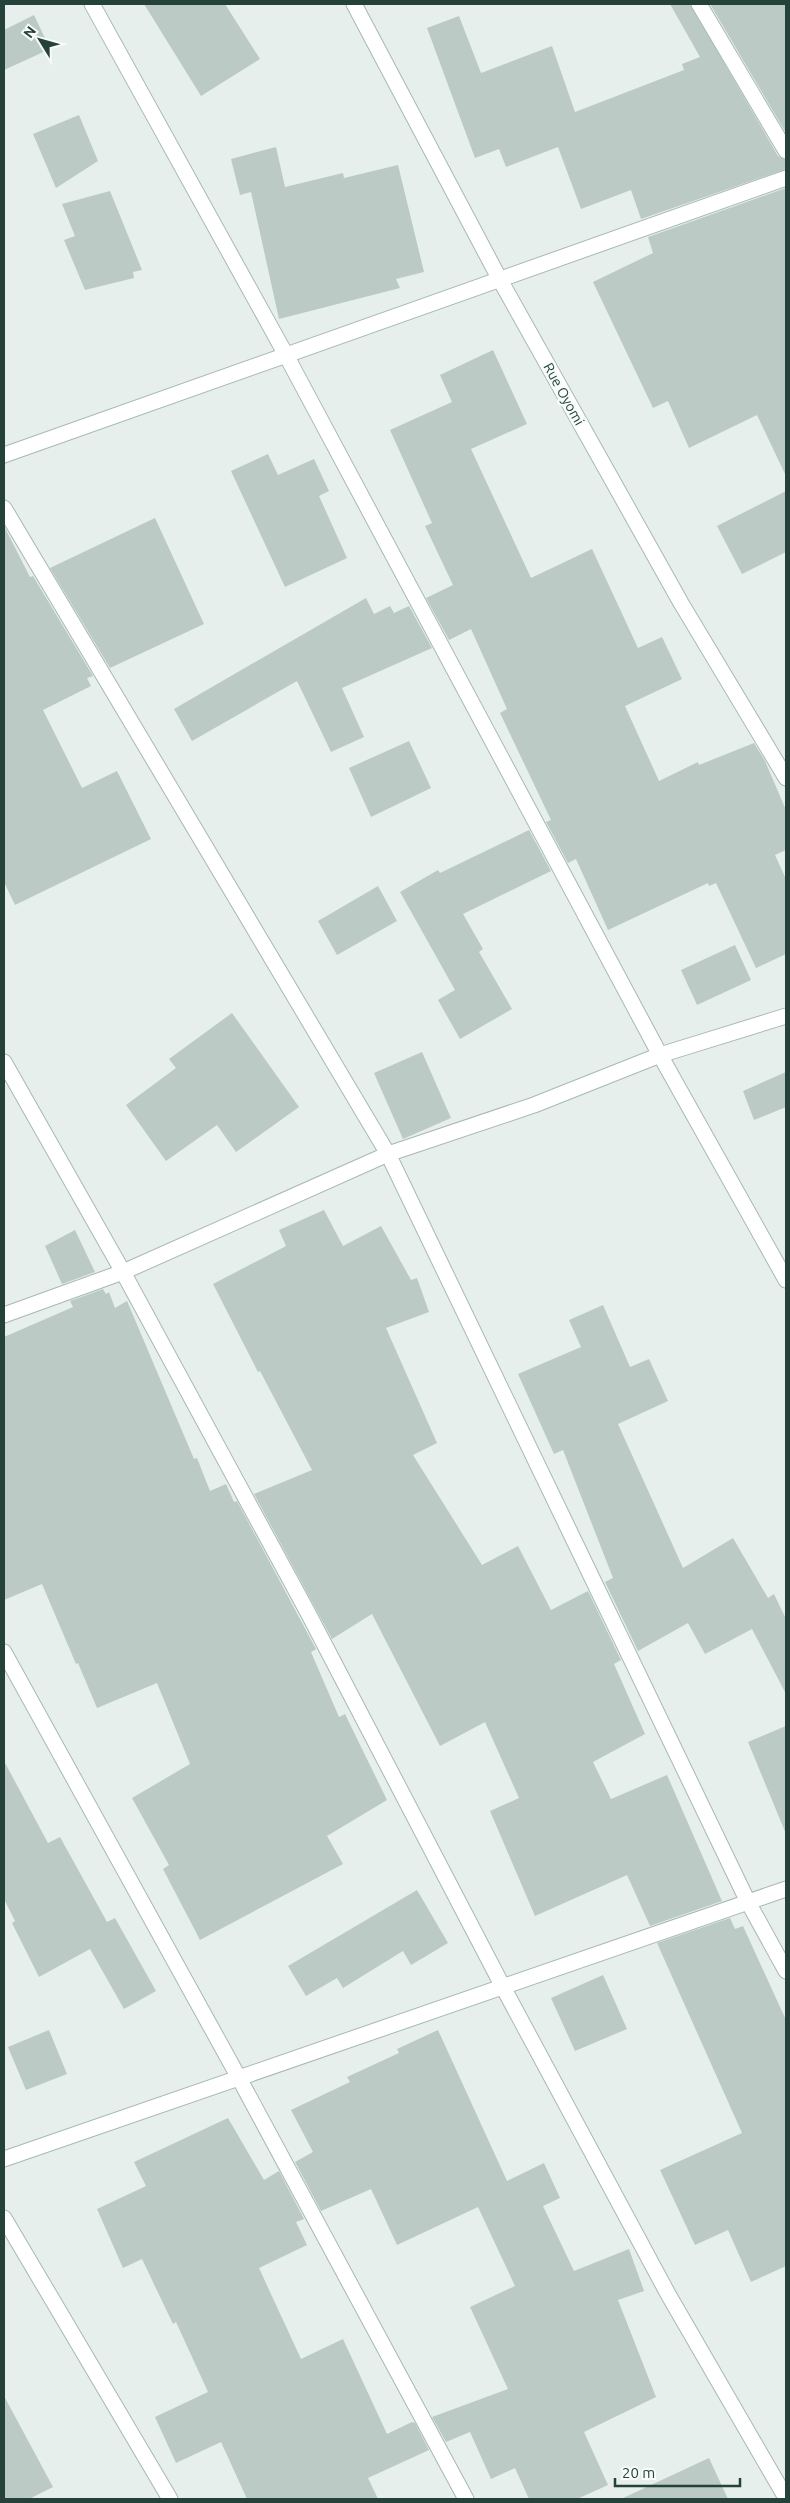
<svg xmlns="http://www.w3.org/2000/svg" width="790" height="2503" font-family="Ubuntu,sans-serif">
<style>
.building{fill:#bbcac4}
.lines{fill:none;stroke-linecap:round;stroke-linejoin:round}
.street-casing{stroke:#a8b8b2;stroke-width:17}
.street{stroke:#fff;stroke-width:15}
.labels{text-anchor:middle;dominant-baseline:central;stroke-width:5;stroke-linejoin:round;paint-order:stroke}
.street-label{font-size:14px;fill:#24423a;stroke:#f7fbf9}
</style>
<rect width="100%" height="100%" fill="#e6efeb"/>
<!-- building -->
<path class="building" d="M144 4H225L260 59 201 96Z
M670 4H690L778 156 786 160V169L641 219 631 190 581 209 558 147 506 167 499 149 475 158 427 28 459 16 481 73 552 46 575 112 684 70 682 64 700 57Z
M710 4H786V133Z
M34 15 50 49 4 70V30Z
M79 115 98 161 56 188 33 134Z
M276 147 285 187 343 173 344 178 398 165 424 272 396 279 400 288 279 319 251 192 240 195 231 159Z
M786 188V476L757 415 689 448 668 401 653 408 593 282 653 253 648 237Z
M110 191 142 270 133 272 134 278 85 290 64 240 75 236 62 204Z
M493 350 527 424 471 449 531 578 592 549 638 648 662 637 682 679 625 706 659 781 698 762 699 765 754 743 765 761 786 810V850L775 855 786 879V954L756 968 716 883 709 886 708 883 608 930 576 859 568 863 546 822 551 820 500 713 507 709 471 629 449 640 426 598 453 585 425 526 432 523 390 430 452 402 440 375Z
M268 454 278 475 314 459 329 491 319 496 347 558 285 587 231 471Z
M786 491V552L742 574 717 526Z
M155 518 204 624 110 668 50 568Z
M4 526 30 577 33 576 93 676 87 678 91 686 43 710 82 788 117 771 151 839 15 905 4 882Z
M366 598 374 614 390 606 394 613 409 606 432 648 342 688 364 737 331 752 297 681 192 741 174 709Z
M409 741 431 788 371 817 349 768Z
M529 830 551 871 463 914 483 949 479 952 512 1009 460 1039 438 1000 455 990 400 892 438 870 440 873Z
M378 886 397 921 337 955 318 921Z
M735 945 751 980 697 1005 681 970Z
M232 1013 299 1107 236 1152 217 1125 166 1161 126 1105 176 1068 169 1059Z
M422 1052 451 1118 403 1139 374 1073Z
M786 1072V1107L754 1120 743 1091Z
M324 1210 343 1246 381 1226 411 1280 417 1278 429 1312 386 1328 437 1443 413 1455 482 1565 518 1546 551 1610 588 1591 621 1660 614 1664 645 1734 593 1762 611 1799 667 1775 722 1901 650 1926 627 1875 535 1916 490 1811 519 1798 485 1722 440 1746 372 1614 332 1639 254 1494 312 1470 260 1371 258 1372 213 1284 286 1246 279 1230Z
M75 1230 95 1272 62 1284 45 1246Z
M103 1289 106 1294 109 1292 115 1308 127 1301 194 1459 197 1458 210 1491 226 1484 234 1502 237 1501 316 1649 311 1652 339 1717 345 1714 387 1800 327 1836 343 1864 200 1940 163 1869 169 1865 132 1798 190 1764 157 1683 97 1708 78 1663 76 1664 42 1584 4 1600V1337L73 1307 70 1301Z
M603 1305 630 1367 649 1359 668 1401 618 1424 683 1568 733 1538 768 1598 774 1594 786 1619V1694L752 1629 705 1654 688 1623 638 1651 605 1582 613 1578 563 1450 554 1454 518 1374 581 1347 569 1320Z
M786 1726V1834L748 1742Z
M4 1761 48 1843 60 1837 107 1922 115 1918 156 1991 124 2009 90 1949 39 1977 12 1923 15 1921 4 1899Z
M417 1890 448 1943 411 1965 403 1951 343 1988 337 1978 306 1996 288 1966Z
M730 1918 735 1929 743 1926 786 2020V2266L751 2282 728 2230 695 2245 660 2170 742 2133 657 1943Z
M603 1975 627 2029 575 2051 551 1998Z
M49 2030 67 2074 26 2090 8 2047Z
M438 2030 507 2181 544 2163 560 2198 543 2206 574 2271 629 2249 644 2291 618 2300 656 2397 584 2432 608 2485 577 2499H529L515 2468 491 2479 470 2432 446 2442 432 2417 508 2389 470 2307 515 2286 478 2207 397 2245 371 2189 321 2211 295 2162 313 2152 291 2110 350 2082 347 2077 399 2053 397 2049Z
M228 2118 264 2180 279 2171 304 2219 296 2222 307 2245 259 2268 301 2359 343 2339 387 2434 412 2422 415 2423 429 2450 368 2478 378 2499H247L221 2442 176 2463 155 2417 208 2392 176 2322 173 2324 142 2259 123 2268 97 2209 146 2186 134 2162Z
M4 2396 53 2487 29 2499H4Z
M709 2458 728 2499H621Z"/>
<g class="lines">
<!-- street casing -->
<g class="street-casing">
<path id="street" d="M92 4 286 355 660 1055 786 1280
M354 4 499 278 681 603 786 778
M699 4 786 151
M4 455 786 178
M4 508 388 1154 748 1902 786 1971
M4 1062 123 1272 307 1611 503 1987 668 2294 786 2498
M4 1315 123 1272 388 1154 534 1105 660 1055 786 1016
M4 1652 239 2078 466 2499
M4 2159 786 1889
M4 2218 170 2499"/>
</g>
<!-- street -->
<use href="#street" class="street"/>
</g>
<g class="labels">
<!-- street labels -->
<g class="street-label">
<text transform="translate(564 394) rotate(61)">Rue Oyomi</text>
</g>
</g>
<!-- border -->
<rect width="790" height="2503" fill="none" stroke="#24423a" stroke-width="10"/>
<!-- north arrow -->
<g transform="translate(40 40) rotate(307)" stroke="#f7fbf9" stroke-width="4" paint-order="stroke">
<path d="M0-4L9 19L0 12L-9 19Z" fill="#24423a"/>
<text y="-8" font-size="14" font-weight="bold" text-anchor="middle" fill="#24423a">N</text>
</g>
<!-- scale -->
<path d="M615 2478v8h125v-8" fill="none" stroke="#24423a" stroke-width="2.5"/>
<text x="622" y="2478" font-size="15" fill="#24423a" stroke="#f7fbf9" stroke-width="4" paint-order="stroke">20 m</text>
</svg>
